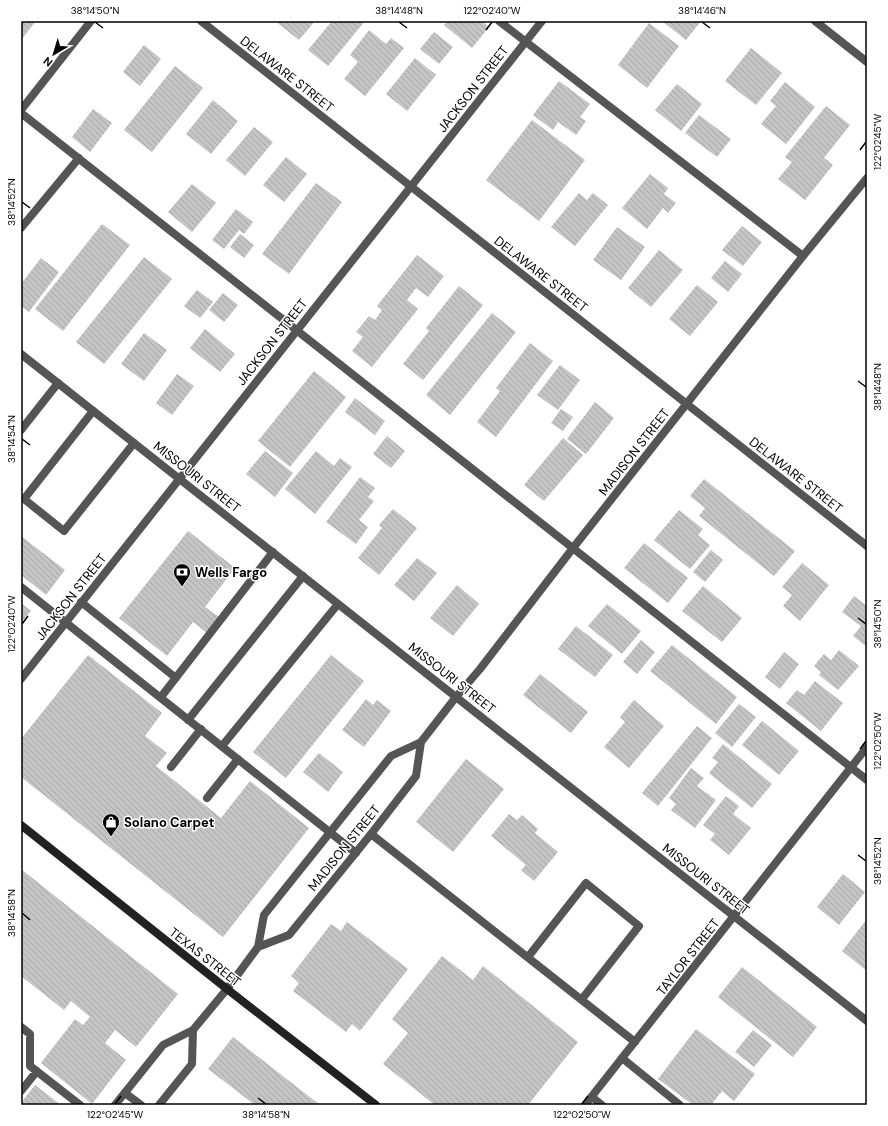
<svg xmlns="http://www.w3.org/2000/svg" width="888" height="1126" font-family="'DM Sans',sans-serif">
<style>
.building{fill:url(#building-back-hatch)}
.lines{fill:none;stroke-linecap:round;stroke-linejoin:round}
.service{stroke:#555;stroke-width:8}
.minor{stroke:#555;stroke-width:8}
.tertiary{stroke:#555;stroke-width:8}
.secondary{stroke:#222;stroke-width:8}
.ticks{fill:none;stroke:#000;stroke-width:1.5}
.labels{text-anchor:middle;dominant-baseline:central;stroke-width:3;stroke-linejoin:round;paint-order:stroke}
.street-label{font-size:13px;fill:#000;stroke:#fff}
.poi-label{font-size:13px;font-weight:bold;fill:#000;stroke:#fff;text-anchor:start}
.neatline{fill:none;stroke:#000;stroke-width:1.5}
.ticks-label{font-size:10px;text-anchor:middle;fill:#000}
</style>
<defs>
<pattern id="building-back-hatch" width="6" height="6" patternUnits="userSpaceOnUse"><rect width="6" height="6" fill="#c4c4c4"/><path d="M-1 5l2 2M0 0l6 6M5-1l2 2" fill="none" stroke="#a7a7a7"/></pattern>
</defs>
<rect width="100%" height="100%" fill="#fff"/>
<!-- building -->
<path class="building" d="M21 21H36L21 40Z
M275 21H315L299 40Z
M332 21H365L328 66 308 50Z
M448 21H482L489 27 472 48 444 25Z
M662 21H701L686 40Z
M649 23 679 46 647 88 618 65Z
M369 30 386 44 391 38 404 48 365 96 344 79 358 62 350 55Z
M434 32 453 47 439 64 420 49Z
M144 45 161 59 140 86 123 72Z
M751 48 782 73 756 105 725 81Z
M415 58 436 75 407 111 386 94Z
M175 66 203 88 152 152 124 130Z
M559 81 590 104 580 117 586 121 576 135 558 122 553 130 533 115Z
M785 82 815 107 786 144 761 124 776 106 770 101Z
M677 84 702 104 681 131 655 110Z
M213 100 238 121 211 154 186 134Z
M826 106 850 125 824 158 833 165 805 200 778 179 792 162 785 157Z
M93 109 112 123 90 152 72 137Z
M699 115 731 139 717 157 685 133Z
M532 120 585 160 539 221 486 180Z
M254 127 273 142 245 176 226 160Z
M286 157 307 174 284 202 263 185Z
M650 174 668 188 664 194 676 203 668 213 663 208 647 229 622 208Z
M316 183 342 202 289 274 262 254Z
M192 184 216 203 192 232 168 212Z
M579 193 587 200 593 193 608 205 575 246 551 227Z
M236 209 253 222 244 234 239 230 224 249 212 240Z
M102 224 130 245 63 331 35 309Z
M742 226 762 242 743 266 722 250Z
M617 227 645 247 621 280 593 260Z
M240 234 254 245 244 258 230 247Z
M659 250 683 270 651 307 628 288Z
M417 255 444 276 428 297 416 288 407 300 418 309 372 367 352 351 363 337 356 332 369 316 375 320 382 310 377 306Z
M144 257 172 279 104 364 76 342Z
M41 258 59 272 29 312 21 306V284Z
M725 261 742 274 728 292 711 278Z
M697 285 718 302 690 336 669 319Z
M459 286 483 305 423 380 403 364 429 331 426 328Z
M197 290 213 302 200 318 184 306Z
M223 293 238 305 224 322 209 310Z
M492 313 516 332 450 415 426 395Z
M205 329 235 354 220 372 190 348Z
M144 333 167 350 144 381 121 364Z
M530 343 553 361 496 437 477 422 500 391 496 388Z
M560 365 580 380 558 410 537 395Z
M314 371 346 397 290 467 258 441Z
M177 374 194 386 172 415 156 403Z
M355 398 385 421 375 435 345 412Z
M595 402 614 418 586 454 567 439Z
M561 409 573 417 563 431 551 423Z
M387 436 405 451 391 468 373 454Z
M563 438 583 455 544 501 524 485Z
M265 451 293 473 275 497 246 474Z
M316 451 334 466 340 458 352 467 315 514 285 489Z
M360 477 375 488 368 497 374 501 359 520 368 527 356 544 326 522Z
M704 479 795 551 774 576 699 516 705 508 690 496Z
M393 509 417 528 379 575 358 558 382 528 379 525Z
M679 510 703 529 698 535 710 545 690 569 654 540Z
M188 531 235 568 205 607 219 617 207 633 193 622 167 656 119 618Z
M21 536 65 570 46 595 21 575Z
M644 543 688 578 668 603 624 568Z
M711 550 723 560 705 582 693 572Z
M417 558 437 573 414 601 394 585Z
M802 563 829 585 800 621 783 606 792 595 782 587Z
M457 585 479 604 453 636 430 618Z
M703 586 742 618 722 642 682 611Z
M854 596 867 606V647L853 636 861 626 842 612Z
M21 603 31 611 21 623Z
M607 604 641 631 622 654 588 626Z
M576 626 613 655 595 677 558 649Z
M641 640 655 652 637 674 623 662Z
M672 645 737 697 716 724 650 671Z
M839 650 859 666 838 690 819 675 821 672 814 666 824 654 831 660Z
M784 652 799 664 780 689 765 677Z
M88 655 162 713 145 736 167 753 156 766 221 818 250 781 309 828 223 937 21 777V739Z
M331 655 364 681 286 778 253 752Z
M540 674 588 712 571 733 523 695Z
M815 681 843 703 821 731 786 703 797 690 804 695Z
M366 699 373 705 377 700 391 711 364 747 342 730Z
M634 700 664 726 629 768 604 747 625 722 620 717Z
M739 704 756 717 732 747 715 733Z
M762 721 799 751 779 775 742 745Z
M697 726 712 738 658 806 642 793Z
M723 744 772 784 752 808 709 773 718 762 712 758Z
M319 753 343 772 328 792 303 772Z
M466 759 504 789 453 852 416 822Z
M691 768 704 778 697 786 716 800 695 828 671 810 676 804 669 798Z
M726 796 739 806 733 814 751 828 729 855 710 840 715 834 703 825Z
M509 814 517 820 522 815 538 829 535 833 558 852 534 881 521 870 526 865 491 836Z
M21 869 178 994 136 1047 115 1030 105 1043 126 1060 92 1104 41 1063 75 1019 83 1025 90 1017 71 1001 64 1010 21 976Z
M843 874 865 892 839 925 817 907Z
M867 919V971L842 951Z
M347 922 408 969 360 1031 352 1024 346 1032 293 991 299 983 291 976 331 924 341 931Z
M442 956 473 980 483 966 578 1042 528 1105H435L383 1064 408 1033 392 1019Z
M742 967 817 1027 793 1057 718 997Z
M696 1029 755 1074 734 1101 722 1091 711 1105H693L658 1079Z
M753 1030 772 1045 754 1067 735 1052Z
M233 1037 320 1105H255L208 1069Z
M35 1085 61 1105H21V1103Z"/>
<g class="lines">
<!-- service -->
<path class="service" d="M499 21 803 256
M21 113 867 780
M21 228 79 158
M93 411 24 499 64 531 134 443
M21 430 58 383
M21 587 356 853
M81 602 176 678
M161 697 273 552
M188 720 303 576
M222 746 338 604
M171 767 201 729
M207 798 238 759
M371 834 635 1042
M528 957 586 883 639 926 582 999
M21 1027 30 1034V1066L80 1105
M622 1058 680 1105
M21 1091 37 1071
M125 1093 141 1105
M592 1097 602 1105"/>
<!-- minor -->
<path class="minor" d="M201 21 867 546
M815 21 867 62
M21 354 867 1021
M258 947 289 935 371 834 416 776 421 742
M115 1105 163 1045 193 1030 227 989 258 947 264 915 391 756 421 742 456 697 480 669 573 548 803 256 867 178
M159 1105 192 1064 193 1030
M585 1105 867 747"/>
<!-- tertiary -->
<path class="tertiary" d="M21 110 91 21
M21 679 542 21"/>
<!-- secondary -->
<path class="secondary" d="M21 825 227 989 376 1105"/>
</g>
<!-- ticks -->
<path class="ticks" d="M95 22 103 28M399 22 407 28M702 22 710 28M486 30 492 22M860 150 866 142M22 202 30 208M858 381 866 387M22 439 30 445M858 618 866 624M22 624 28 616M860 749 866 741M858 855 866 861M22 913 30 920M258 1098 266 1104M115 1104 121 1096M582 1104 588 1096"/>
<!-- icons -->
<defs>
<g id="bank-pin" transform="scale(0.9)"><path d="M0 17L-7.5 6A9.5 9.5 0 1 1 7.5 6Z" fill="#000" stroke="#fff"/><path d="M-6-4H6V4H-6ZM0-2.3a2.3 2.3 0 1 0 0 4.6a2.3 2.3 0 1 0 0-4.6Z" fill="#fff"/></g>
<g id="shop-pin" transform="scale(0.9)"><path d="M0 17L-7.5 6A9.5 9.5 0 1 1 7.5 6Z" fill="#000" stroke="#fff"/><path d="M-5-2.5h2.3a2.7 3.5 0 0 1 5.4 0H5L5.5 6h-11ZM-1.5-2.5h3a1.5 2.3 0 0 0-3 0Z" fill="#fff"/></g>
</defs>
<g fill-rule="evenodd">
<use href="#bank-pin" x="182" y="572"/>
<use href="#shop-pin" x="111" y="822"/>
</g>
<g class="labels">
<!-- street labels -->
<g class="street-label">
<text transform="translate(287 74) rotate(38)">DELAWARE STREET</text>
<text transform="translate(473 89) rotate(-52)">JACKSON STREET</text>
<text transform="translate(541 274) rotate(38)">DELAWARE STREET</text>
<text transform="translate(272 342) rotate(-52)">JACKSON STREET</text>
<text transform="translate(634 452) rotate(-52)">MADISON STREET</text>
<text transform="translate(796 475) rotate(38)">DELAWARE STREET</text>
<text transform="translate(197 477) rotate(38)">MISSOURI STREET</text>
<text transform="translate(71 597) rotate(-52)">JACKSON STREET</text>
<text transform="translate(452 678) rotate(38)">MISSOURI STREET</text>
<text transform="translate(344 848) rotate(-51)">MADISON STREET</text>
<text transform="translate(706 879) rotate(38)">MISSOURI STREET</text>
<text transform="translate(205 957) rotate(38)">TEXAS STREET</text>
<text transform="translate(688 957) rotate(-52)">TAYLOR STREET</text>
</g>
<!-- poi labels -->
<g class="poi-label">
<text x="195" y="572">Wells Fargo</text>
<text x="124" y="822">Solano Carpet</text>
</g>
</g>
<!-- border -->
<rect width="888" height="1126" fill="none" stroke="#ffffff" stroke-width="44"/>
<!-- north arrow -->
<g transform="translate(54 54) rotate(218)" stroke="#ffffff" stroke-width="3" paint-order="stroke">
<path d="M0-3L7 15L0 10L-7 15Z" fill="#000000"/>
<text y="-6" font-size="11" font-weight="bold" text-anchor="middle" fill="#000000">N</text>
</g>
<rect x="22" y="22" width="844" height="1082" class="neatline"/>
<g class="ticks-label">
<text x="95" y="14">38°14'50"N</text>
<text x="399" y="14">38°14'48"N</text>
<text x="492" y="14">122°02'40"W</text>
<text x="702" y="14">38°14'46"N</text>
<text transform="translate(877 142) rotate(-90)" y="4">122°02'45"W</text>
<text transform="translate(11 202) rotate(-90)" y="4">38°14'52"N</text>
<text transform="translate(877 387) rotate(-90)" y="4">38°14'48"N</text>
<text transform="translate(11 439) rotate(-90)" y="4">38°14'54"N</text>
<text transform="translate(11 624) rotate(-90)" y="4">122°02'40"W</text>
<text transform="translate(877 624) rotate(-90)" y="4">38°14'50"N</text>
<text transform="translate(877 741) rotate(-90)" y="4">122°02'50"W</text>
<text transform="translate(877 861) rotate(-90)" y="4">38°14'52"N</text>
<text transform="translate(11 913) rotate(-90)" y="4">38°14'58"N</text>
<text x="115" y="1118">122°02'45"W</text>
<text x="266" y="1118">38°14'58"N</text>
<text x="582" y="1118">122°02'50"W</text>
</g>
</svg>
